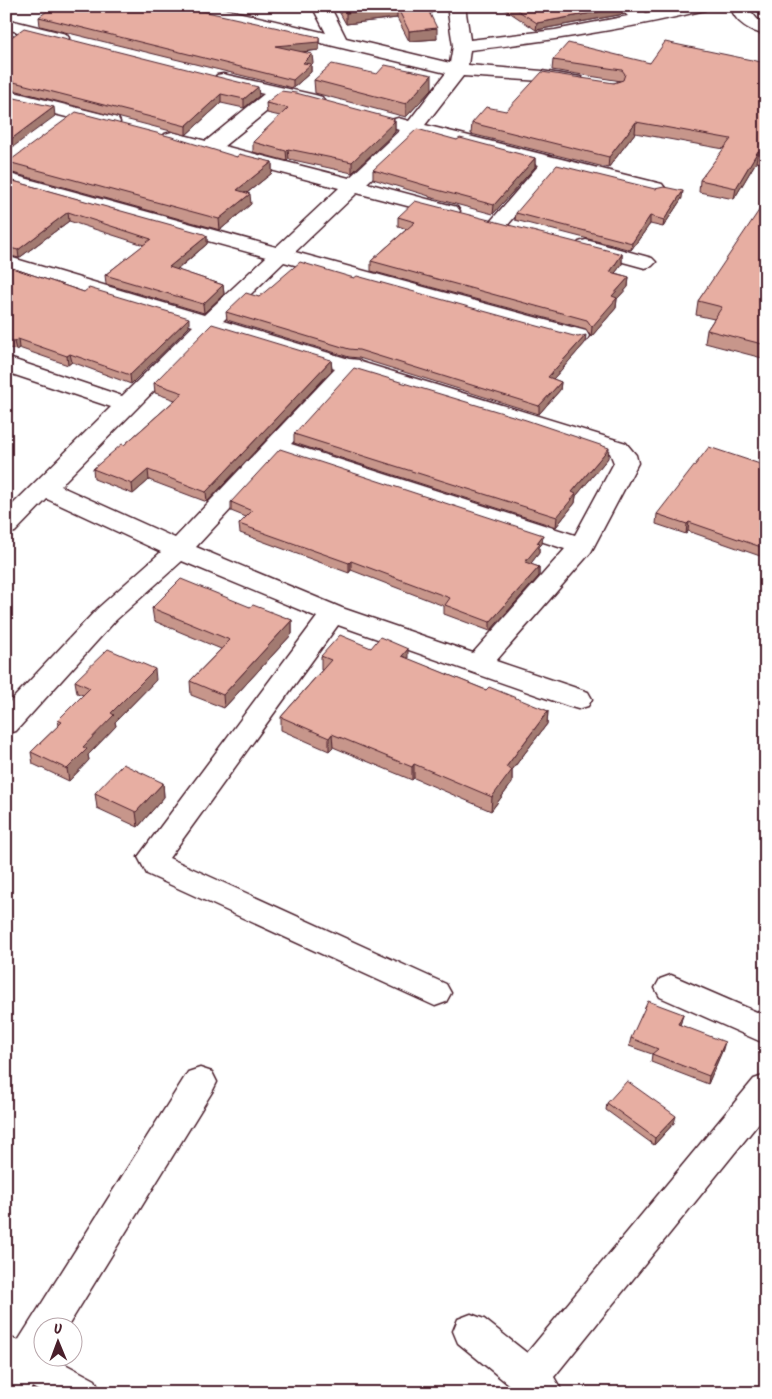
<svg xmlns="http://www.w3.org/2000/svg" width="772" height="1399" font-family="Kalam,sans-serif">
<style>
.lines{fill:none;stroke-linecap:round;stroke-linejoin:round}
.street-casing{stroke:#4a1f2b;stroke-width:3}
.street{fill:#fff;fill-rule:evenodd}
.wall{fill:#c7968b;stroke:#4a1f2b}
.shaded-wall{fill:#a27a71;stroke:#4a1f2b}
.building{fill:#e7aea2;stroke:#4a1f2b}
</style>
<rect width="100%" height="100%" fill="#fff"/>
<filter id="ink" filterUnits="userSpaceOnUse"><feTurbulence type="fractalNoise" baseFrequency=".02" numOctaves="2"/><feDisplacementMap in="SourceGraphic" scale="10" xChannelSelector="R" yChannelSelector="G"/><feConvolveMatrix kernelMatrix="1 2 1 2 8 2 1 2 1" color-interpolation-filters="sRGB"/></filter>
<g filter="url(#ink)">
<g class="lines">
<!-- street casing -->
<g class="street-casing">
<path id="street" d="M181 6H212L326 33 312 6H330L346 38 450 63 453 46 447 6H465L470 40 555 30 628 16 617 6H637L646 13 676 6H707L705 10C628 29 549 41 470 50L468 65 542 71 581 77 584 81 581 85 575 87 542 81 463 76 425 125 662 184 665 188 662 192 655 194 556 169 506 227 499 229 492 227 489 223 539 165 417 135 367 183 457 207 460 211 457 215 450 217 357 193 295 252 586 331 589 336 586 341 578 343 570 341 284 262 223 321 349 359 359 360 361 362 626 443 636 455 638 463 591 552 496 661 588 692 592 699 588 706 578 709 568 706 338 625 169 858 446 984 451 993 446 1002 435 1006 147 874 138 857 317 617 182 561 116 620 16 731 6 734V706L98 608 161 552 47 499 15 532 6 534V511L111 407 6 372V357L122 396 193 326 6 269V256L204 315 266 257 6 185V173L276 247 339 188 165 142 162 138 165 134 172 132 206 141 264 94 217 83 214 79 217 75 223 74 315 95 322 97 324 101 322 105 315 107 282 99 224 146 349 178 400 130 391 128 389 124 391 120 398 118 409 121 446 73 183 10ZM212 332 335 369 175 538 60 486ZM354 375 610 453 614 463 575 535 291 444ZM280 456 565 549 473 653 342 608 196 547Z
M731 6H749V9L757 19 766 23V35C752 32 733 22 731 6Z
M6 19 66 34 69 38 66 42 60 43 6 29Z
M6 90 118 118 120 122 118 126 111 128 6 102Z
M586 240 652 258 656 262 652 266 645 268 579 250 576 246 579 242Z
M671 975 766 1016V1044L660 997 655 988 660 979Z
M200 1068 212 1072 217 1082 212 1092 68 1326H42V1356H50L95 1380 101 1393H43L32 1387 29 1393H6V1336L18 1341 188 1072Z
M766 1075V1114L554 1377 563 1393H519L458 1343 453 1331 458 1319 471 1314 484 1319 527 1353 754 1079Z"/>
</g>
<!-- street -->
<use href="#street" class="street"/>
</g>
<!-- wall -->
<path class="wall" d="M336 6H432V13H430L437 39 409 41 397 18 346 24Z
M500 6H623L624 7V14L536 30Z
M39 17 319 37V50L302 52 313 63 311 65V72L293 88 40 26Z
M6 41 259 96 244 108 221 103 186 135 6 88Z
M553 60 650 63H766V164L756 162 734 199 699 192 700 180 724 149 635 133 608 168 471 134 472 123 506 111 621 81 552 70Z
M314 80 432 89 406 117 315 93Z
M266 103 394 121H395V132L352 173 289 159 287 161 253 152V142L280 116 267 113Z
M457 140 535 158V167L493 214 429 197V196L373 179V170Z
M237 157 272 162V173L247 193 251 204 220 230 9 172 8 162Z
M6 179 207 236V244L177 270 223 285 224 294 204 313 106 284 105 275 144 245 69 221 19 258 6 255Z
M682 198 663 227 650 224 631 250 515 220 516 213Z
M766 206V359L705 343 707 330 714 319 696 315 698 301Z
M398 217 622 254V264L615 273 629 277 628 287 617 299 616 308 591 337 586 329 371 271V261L407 229 398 226Z
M6 266 189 327 131 384 72 362 68 365 19 348 16 350 6 347Z
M354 278 585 343 553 379 561 382 560 390 539 414 359 358 349 357 227 320 226 312 259 297Z
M331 360 332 370 207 502 149 480 133 494 94 479 93 469 124 445 175 400 155 393 154 383Z
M294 434 608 458 576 496 575 503 556 527 294 443Z
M766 466V553L763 557 688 531 686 534 656 524 657 514Z
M231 502 542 544 539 547V553L530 564 539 567V576L490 631 444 614V606L351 570 349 573 240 533 239 524 246 517 231 511Z
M250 607 292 620V634L224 708 191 695 190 681 221 649 154 621 152 608Z
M371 648 408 659 486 690 548 711 547 724 512 770V783L491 811 414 778 412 780 333 747 329 751 281 730V717L322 670H321V656Z
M156 680 115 722 116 726 88 755 89 760 69 781 33 764 31 752 59 725 58 720 83 695 77 693 75 681Z
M163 783 164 797 138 827 97 808 95 793Z
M683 1014 680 1025 723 1049 708 1084 651 1062 652 1054 629 1046 631 1038Z
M607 1103 674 1123 654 1145 606 1110Z"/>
<!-- shaded-wall -->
<path class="shaded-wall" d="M425 6H432V13L424 14Z
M644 6H652L644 9Z
M397 7V18L346 24V13Z
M624 7V14L536 30 537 23Z
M437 28V39L409 41V31Z
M319 37V50L276 55 275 46Z
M312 54 313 63 311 65V72L293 88V80L303 63Z
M432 75V89L406 117V104Z
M258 87 259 96 244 108V99Z
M221 94V103L186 135V126Z
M54 107 55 116 6 152V143Z
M394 119V122L395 121V132L352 173V162Z
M636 122 635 133 608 168 609 157Z
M288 149 289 159 287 161 286 151Z
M758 151 756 162 734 199 736 188Z
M535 158V167L493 214 494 205Z
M272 162V173L238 200 237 190Z
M683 191 682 198 663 227 664 220Z
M250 194 251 204 220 230 219 219Z
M68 212 69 221 19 258 18 250Z
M650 216V224L631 250 632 243Z
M207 236V244L170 275 169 267Z
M622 254V264L609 281 610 272Z
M629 277 628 287 617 299 616 308 591 337 592 327 612 296Z
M223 285 224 294 204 313 203 304Z
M189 318V327L131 384 130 375Z
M586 335 585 343 547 386 548 377Z
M18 339 19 348 16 350 14 342Z
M70 354 72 362 68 365 67 356Z
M331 360 332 370 207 502 206 492Z
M561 382 560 390 539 414V406Z
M609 448 608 458 576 496 575 503 556 527 557 517 572 492Z
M148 470 149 480 133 494 132 484Z
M689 522 688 531 686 534 687 524Z
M543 535 542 544 539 547V553L525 571V562L537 543Z
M766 546V553L763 557 764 548Z
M351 561V570L349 573V563Z
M539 567V576L490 631V622Z
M292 620V634L224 708 223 695Z
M408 649V662L402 656Z
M155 669 156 680 115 722 116 726 88 755 89 760 69 781 67 769 83 747 111 713Z
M548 711 547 724 512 770V783L491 811 492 797 506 767Z
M332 734 333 747 329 751V738Z
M414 764V778L412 780V767Z
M163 783 164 797 138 827 136 812Z
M683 1014 681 1022 677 1032 678 1024Z
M725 1042 723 1049 708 1084 709 1076Z
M676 1116 674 1123 654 1145 655 1138Z"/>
<!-- building -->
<path class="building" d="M54 6H180L319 37V42L275 46 312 54 303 63 311 64 293 80 39 17Z
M342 6H426L437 28 409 31 397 7 346 13Z
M511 6H623L624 7 537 23Z
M24 28 258 87 244 99 221 94 186 126 6 80V41Z
M665 42 766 63V152L758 151 736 188 700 180 731 139 636 122 609 157 472 123 486 107 506 111 542 72 614 83 623 80 625 74 622 70 553 60 568 43 650 63Z
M332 64 377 74 385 65 432 75 406 104 314 80Z
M281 91 296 93 394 119 393 121H395L352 162 288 149 286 151 253 142 288 108 266 103Z
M6 96 54 107 6 143Z
M76 112 172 137 237 157 239 154 272 162 237 190 250 194 219 219 8 162Z
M417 129 457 140 460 138 535 158 494 205 430 188 431 187 373 170Z
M557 165 655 189 664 187 683 191 664 220 650 216 632 243 516 213Z
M6 179 204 234 207 236 169 267 223 285 203 304 105 275 151 239 68 212 18 250 6 247Z
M415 201 622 254 610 272 629 277 612 296 617 298 592 327 587 320 371 261 415 222 398 217Z
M762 206H766V345L707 330 722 307 698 301Z
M300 262 354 278 357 276 570 335 578 337 586 335 548 377 561 382 539 406 359 350 349 349 226 312 246 293 259 297Z
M6 266 84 292 89 288 189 318 130 375 70 354 67 356 18 339 14 342 6 339Z
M212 324 331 360 206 492 148 470 132 484 93 469 122 444 124 445 183 393 154 383Z
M354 368 526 420 609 448 572 492 576 494 557 517 294 434Z
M709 447 766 466V546L764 548 689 522 687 524 657 514Z
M280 449 543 535 537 543 540 544 525 562 539 567 490 622 445 605 450 598 351 561 349 563 239 524 252 511 231 502Z
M181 579 250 607 253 605 292 620 223 695 190 681 230 640 152 608Z
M340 635 371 648 380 637 408 649 402 656 486 690 489 687 548 711 506 767 512 770 492 797 414 764 412 767 332 734 329 738 281 717 331 660 321 656Z
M108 649 155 669 111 713 114 715 83 747 87 749 67 769 31 752 62 722 58 720 90 688 75 681Z
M123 764 163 783 136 812 95 793Z
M648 1001 683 1014 678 1024 725 1042 709 1076 652 1054 658 1049 631 1038Z
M627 1081 676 1116 655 1138 607 1103Z"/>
</g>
<!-- margin -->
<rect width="772" height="1399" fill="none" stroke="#fff" stroke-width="25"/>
<rect x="12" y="12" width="747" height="1374" fill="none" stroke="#4a1f2b" stroke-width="2" filter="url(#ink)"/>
<!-- north arrow -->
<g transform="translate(58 1342) rotate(359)"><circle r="24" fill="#ffffff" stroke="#b7a5aa"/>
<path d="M0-4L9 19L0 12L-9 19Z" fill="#4a1f2b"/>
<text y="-8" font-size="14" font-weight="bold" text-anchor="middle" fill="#4a1f2b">U</text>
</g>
</svg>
